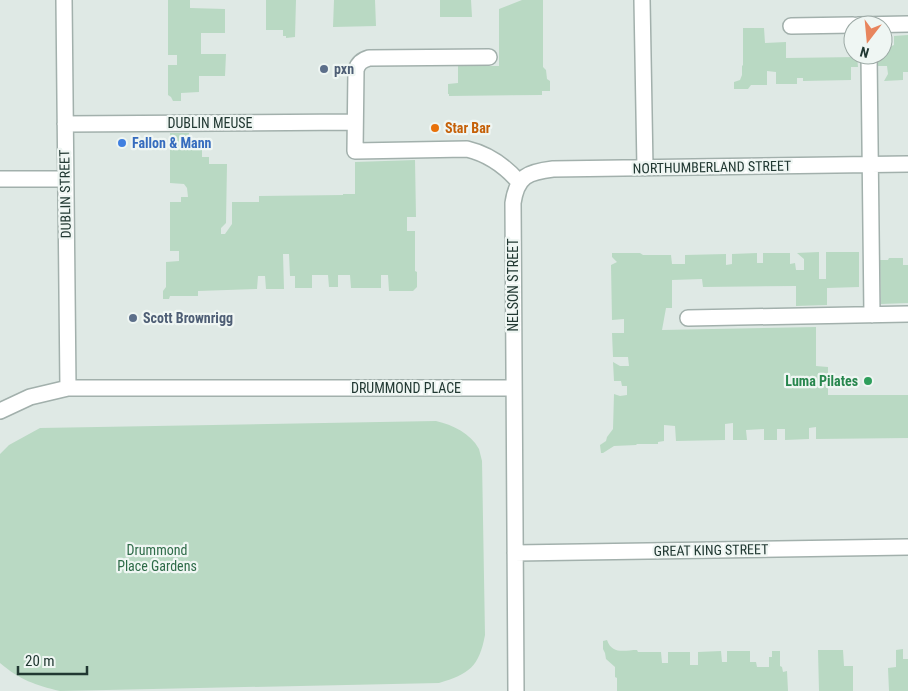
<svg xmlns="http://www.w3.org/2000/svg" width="908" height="691" font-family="'Roboto Condensed',sans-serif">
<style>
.green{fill:#b9d9c3}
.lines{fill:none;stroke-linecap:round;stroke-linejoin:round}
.minor-casing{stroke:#a2b0ac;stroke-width:18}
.minor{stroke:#fff;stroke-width:15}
.service-dot{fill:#5c6f8a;stroke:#eff6f3;stroke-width:2}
.food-dot{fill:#e8710a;stroke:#eff6f3;stroke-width:2}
.shop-dot{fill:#3f7fe0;stroke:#eff6f3;stroke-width:2}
.leisure-dot{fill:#2e9e5b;stroke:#eff6f3;stroke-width:2}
.labels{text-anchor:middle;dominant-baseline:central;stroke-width:4.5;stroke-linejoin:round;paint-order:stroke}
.service-label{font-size:14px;font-weight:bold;fill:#4e5e75;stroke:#eff6f3;text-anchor:start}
.street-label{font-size:14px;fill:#213832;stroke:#eff6f3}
.food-label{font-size:14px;font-weight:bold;fill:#c56008;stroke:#eff6f3;text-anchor:start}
.shop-label{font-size:14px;font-weight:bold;fill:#366cbe;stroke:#eff6f3;text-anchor:start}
.leisure-label{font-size:14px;font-weight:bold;fill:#27864d;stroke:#eff6f3;text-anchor:end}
.park-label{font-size:14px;fill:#2e6b48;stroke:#eff6f3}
</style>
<rect width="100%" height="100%" fill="#dfe9e5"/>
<!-- green -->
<path class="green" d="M168 0H190V8L225 9V33H201V54H226L225 76H199V92L181 93V101H173L171 97 168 95V65H177V55H168Z
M266 0H296L295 37 286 38V36H283V30H266Z
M334 0H375L376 26 333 27Z
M440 0H471L472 17H440Z
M522 0H543V67L546 70 547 79 550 81V91H542V95L449 96V94H448V84L458 83V66H499V9Z
M743 28H764L765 43 786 42V58L857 57 858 67H851V80L803 81V78H797V84H776V72L767 71V85H751L748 89H734V82L740 80 742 75V66L743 65Z
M908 35V72H903V80L884 81 888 74 887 66H877V55H883V53L887 52V48L894 45V36Z
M170 133H189V150H202V157H209V164H227L226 223 221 228V234H225L232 224V202H259V196L343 195V194H355V162L415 160 416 217H407V231H415V271L417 272V287L413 291H389L388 275H381V288H351L350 275H338V287H329L328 275H312V288H295V276H290L289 254H283L284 289H266L265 276H258L257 289 198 291V296H170L169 299H163V291L166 287V262L179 261V251H170V202H181V197H188L187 188 184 184 170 183Z
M819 252V279H826V252H859V287L827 288V305L796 306V286L703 287 702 279 672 280V308H666L662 330 816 327V366L828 367V395H908V438L816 439V427L809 428V439L785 440V429H777V440H764V429L746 430 747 440H733V423L725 424V440L676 441 675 426 664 425V441L658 442V444H637L636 445 614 446 603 453H601L600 445 606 441 607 437 613 429 614 394 620 396 627 395V386H622L621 381H614L613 362 620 366H629L628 357H613L612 333H624V319L612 320 611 265 617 262 612 257V253H640L643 255H671L672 264H685V255L726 254V265L732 264V254L757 253V263H763V253H790V264L795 263 796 270H804V259L797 253Z
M889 258H903V265H908V303L881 304 880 260H888Z
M436 421C453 425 470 433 479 449 480 453 481 457 482 461L485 635C479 667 469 674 439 683L60 691C35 685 20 680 0 663V454L9 445 40 428Z
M607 640C612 655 625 650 637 650L638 652H661L662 663H668V652H690V665H698V652L721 651 722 662H727V651H750V662H756L757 667H769V657H772V651H780V666L782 667 783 672 787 671 788 691H617V678L615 677V667L606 659 605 653 603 649V641Z
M903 649V659H908V691H889L888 668 896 667V650Z
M818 650H843L844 666H853V691H819Z"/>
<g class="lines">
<!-- minor casing -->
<g class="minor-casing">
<path id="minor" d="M64 0 68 388
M642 0 645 168
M858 25 908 24
M791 26 853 25
M869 55 872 315
M489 57 369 58C362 60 358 63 356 70L355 151 467 149C488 154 505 166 519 182
M65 124 355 122
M0 179H65
M688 318 908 314
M0 411 30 397 68 388H514
M515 553 908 547
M516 691 513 203C517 176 528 172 553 169L908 164"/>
</g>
<!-- minor -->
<use href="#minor" class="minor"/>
</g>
<!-- markers -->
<g class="service-dot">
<circle cx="324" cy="69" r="5"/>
<circle cx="133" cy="318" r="5"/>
</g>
<circle class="food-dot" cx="435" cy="128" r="5"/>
<circle class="shop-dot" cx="122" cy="143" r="5"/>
<circle class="leisure-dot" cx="868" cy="381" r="5"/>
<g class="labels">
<!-- service labels -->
<g class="service-label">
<text x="334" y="69">pxn</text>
<text x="143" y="318">Scott Brownrigg</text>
</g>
<!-- street labels -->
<g class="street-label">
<text x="210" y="123">DUBLIN MEUSE</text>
<text transform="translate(712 167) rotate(-1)">NORTHUMBERLAND STREET</text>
<text transform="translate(65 194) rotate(-91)">DUBLIN STREET</text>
<text transform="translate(513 285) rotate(-90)">NELSON STREET</text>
<text x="406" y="388">DRUMMOND PLACE</text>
<text transform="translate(711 550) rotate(-1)">GREAT KING STREET</text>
</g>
<!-- food labels -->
<g class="food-label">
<text x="445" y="128">Star Bar</text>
</g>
<!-- shop labels -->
<g class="shop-label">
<text x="132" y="143">Fallon &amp; Mann</text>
</g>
<!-- leisure labels -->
<g class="leisure-label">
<text x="858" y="381">Luma Pilates</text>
</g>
<!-- park labels -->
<g class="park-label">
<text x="157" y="550">Drummond<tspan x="157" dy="16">Place Gardens</tspan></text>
</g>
</g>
<!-- north arrow -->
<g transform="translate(868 40) rotate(196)"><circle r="24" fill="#eff6f3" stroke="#9daaa6"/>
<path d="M0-4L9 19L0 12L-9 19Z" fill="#e8855d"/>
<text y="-8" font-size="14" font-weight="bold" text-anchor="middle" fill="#213832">N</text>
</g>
<!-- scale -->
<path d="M18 666v8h69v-8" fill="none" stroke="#213832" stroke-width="2.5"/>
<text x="25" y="666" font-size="15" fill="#213832" stroke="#eff6f3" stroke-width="4" paint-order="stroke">20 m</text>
</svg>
